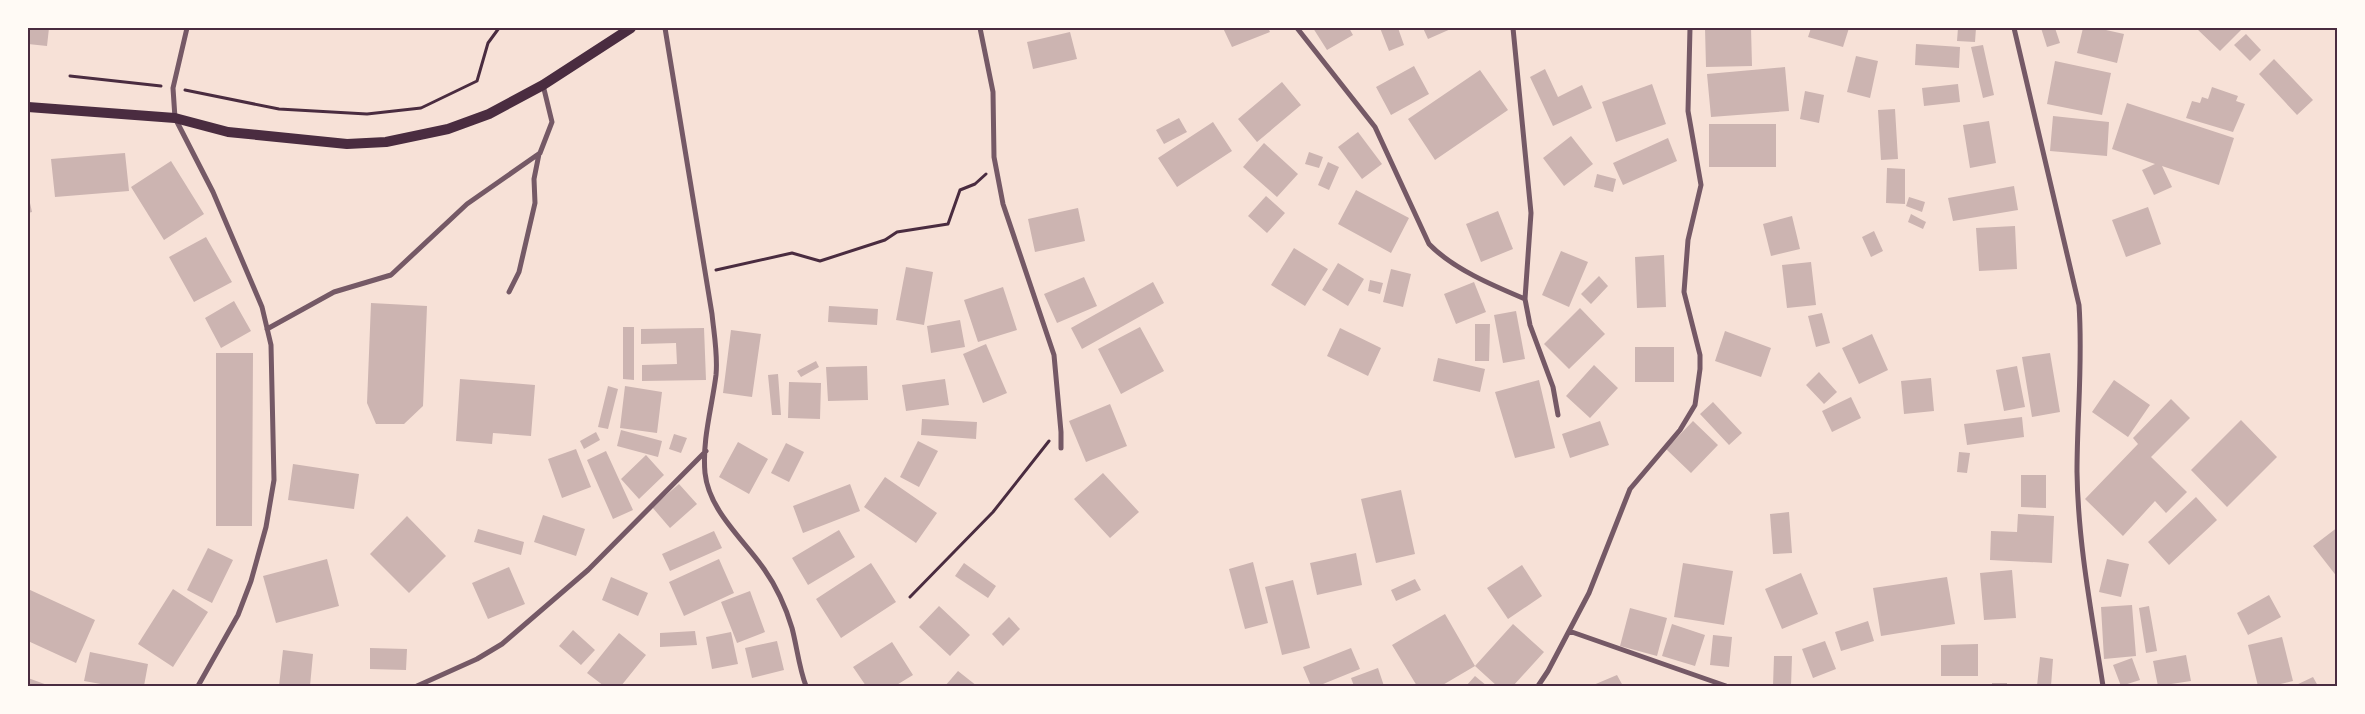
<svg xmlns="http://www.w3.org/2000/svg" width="2365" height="714" font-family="'Public Sans',sans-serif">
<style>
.building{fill:#ccb4b1}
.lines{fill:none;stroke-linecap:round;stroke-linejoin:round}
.path{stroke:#4a2c40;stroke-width:3}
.minor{stroke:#755966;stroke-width:5}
.secondary{stroke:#4a2c40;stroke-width:10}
.neatline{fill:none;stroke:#4a2c40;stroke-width:2}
</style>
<rect width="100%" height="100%" fill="#f7e1d7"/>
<!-- building -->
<path class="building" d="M28 28H49L47 46 28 44Z
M1223 28H1268L1270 32 1232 47Z
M1313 28H1349L1353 35 1327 50Z
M1380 28H1398L1404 45 1389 51Z
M1423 28H1453L1428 39Z
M1705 28H1751L1752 66 1706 67Z
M1811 28H1849L1843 47 1808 37Z
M1958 28H1976L1975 42 1957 41Z
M2041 28H2055L2060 43 2047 47Z
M2083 28H2097L2124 34 2117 63 2077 53Z
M2196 28H2243L2220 51Z
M1070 32 1077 59 1033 69 1027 42Z
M2246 34 2261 50 2250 61 2234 45Z
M1916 44 1960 47 1959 68 1915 65Z
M1983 45 1994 95 1983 98 1971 47Z
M1856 56 1878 61 1870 98 1847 92Z
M2274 59 2313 100 2297 115 2259 74Z
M2055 61 2111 73 2102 115 2047 104Z
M1414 66 1429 94 1391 115 1376 87Z
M1785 67 1789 111 1711 117 1707 74Z
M1545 69 1558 97 1582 85 1592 108 1553 126 1530 77Z
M1480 70 1508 110 1435 160 1408 119Z
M1282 82 1301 105 1257 142 1238 119Z
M1652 84 1666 124 1616 142 1602 102Z
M1958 84 1960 102 1924 106 1922 88Z
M2212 87 2238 96 2236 101 2245 104 2233 132 2186 118 2192 101 2200 103 2202 97 2208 99Z
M1805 91 1824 95 1819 123 1800 119Z
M2127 103 2234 138 2219 185 2162 166 2172 187 2154 195 2142 170 2155 164 2112 149Z
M1895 109 1898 159 1881 160 1878 110Z
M2053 116 2109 122 2107 156 2050 151Z
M1179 118 1187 132 1164 144 1156 130Z
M1989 121 1996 163 1970 168 1963 125Z
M1213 122 1232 151 1177 187 1158 158Z
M1709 124H1776V167H1709Z
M1358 132 1382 164 1362 179 1338 147Z
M1571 136 1593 164 1564 186 1543 158Z
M1668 138 1677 161 1623 185 1613 163Z
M1264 143 1298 174 1277 197 1243 167Z
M1309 152 1323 157 1319 168 1305 164Z
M125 153 129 191 55 197 51 159Z
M171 161 204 214 164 240 131 187Z
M1328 162 1339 167 1329 190 1318 185Z
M1887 168 1905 169V204L1886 203Z
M1597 174 1616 179 1613 192 1594 187Z
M2014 186 2018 210 1953 221 1948 198Z
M1356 190 1409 218 1391 253 1338 224Z
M28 194 32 212 28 213Z
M1266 196 1285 213 1267 233 1248 216Z
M1909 197 1925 202 1922 212 1906 206Z
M2148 207 2161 244 2126 257 2112 220Z
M1078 208 1085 241 1035 252 1028 219Z
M1498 211 1513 249 1481 262 1466 224Z
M1911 214 1926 222 1923 229 1908 222Z
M1792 216 1800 249 1771 256 1763 224Z
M2015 226 2017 269 1979 271 1976 228Z
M1874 231 1883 251 1871 257 1862 237Z
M206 237 232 282 194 302 169 257Z
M1294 248 1328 269 1305 306 1271 285Z
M1561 251 1588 262 1569 307 1542 295Z
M1664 255 1666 307 1637 308 1635 257Z
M1811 262 1816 305 1787 308 1782 265Z
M1338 263 1364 279 1348 306 1322 290Z
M906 267 933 272 924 325 896 320Z
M1391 269 1411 274 1403 307 1383 302Z
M1599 276 1608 286 1591 304 1581 294Z
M1084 277 1097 306 1057 323 1044 294Z
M1370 280 1383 283 1380 294 1368 291Z
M1153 282 1164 303 1082 349 1071 328Z
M1474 282 1486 312 1456 324 1444 294Z
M1003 287 1017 330 978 342 964 300Z
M234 301 251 331 221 348 205 318Z
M371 303 427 306 423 406 404 424H376L367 403Z
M829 306 878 309 877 325 828 322Z
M1580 308 1605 334 1569 369 1544 344Z
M1516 311 1525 359 1503 363 1494 315Z
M1822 313 1830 343 1816 347 1808 316Z
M960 320 965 347 931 353 927 326Z
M1475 324H1490L1489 361H1475Z
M623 327H634V380L623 379Z
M1140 327 1164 371 1121 394 1098 349Z
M704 328 706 380 642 381V365L677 364 676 343 641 344V329Z
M1340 328 1381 348 1368 376 1327 356Z
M731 330 761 334 752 397 723 393Z
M1725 331 1771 348 1761 377 1715 361Z
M1872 334 1888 370 1859 384 1842 348Z
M986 344 1007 393 983 403 963 354Z
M1635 347H1674V382H1635Z
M216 353H253L252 526H216Z
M2050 353 2060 412 2032 417 2022 357Z
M1438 358 1485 369 1480 392 1433 381Z
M816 361 819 367 801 377 797 371Z
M1594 365 1618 388 1590 418 1566 396Z
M867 366 868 400 828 401 826 367Z
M2017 366 2025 407 2004 411 1996 370Z
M1819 372 1837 392 1824 404 1806 385Z
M778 374 781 415H772L768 375Z
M1931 378 1934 411 1904 414 1901 381Z
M460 379 535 385 531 436 493 433 492 444 456 441Z
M945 379 949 405 906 411 902 385Z
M1539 380 1555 448 1515 458 1495 392Z
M2114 380 2150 405 2128 437 2092 412Z
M789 382 821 383 820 419 788 418Z
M608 386 618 389 608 429 598 427Z
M625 386 662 392 657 433 620 428Z
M1851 397 1861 418 1832 432 1822 411Z
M2171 399 2190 418 2151 457 2187 492 2166 513 2155 501 2123 536 2085 499 2138 444 2133 438Z
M1713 402 1742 433 1729 445 1700 414Z
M1110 404 1127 446 1086 462 1069 421Z
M2022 417 2024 437 1967 445 1964 424Z
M922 419 977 422 976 439 921 435Z
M2241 420 2277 457 2227 507 2191 470Z
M1600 421 1609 445 1570 458 1562 434Z
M1693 421 1718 445 1691 473 1666 449Z
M621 430 662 441 658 457 617 446Z
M596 432 600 440 584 449 580 441Z
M674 434 687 438 681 453 669 449Z
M918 441 938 451 919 487 900 477Z
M738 442 768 459 749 494 719 477Z
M786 443 804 452 789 482 771 473Z
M576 449 591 487 562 498 548 459Z
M606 451 633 510 613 519 587 460Z
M1959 452 1970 453 1967 473 1957 472Z
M646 455 664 475 639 499 621 479Z
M293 464 359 474 354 509 288 500Z
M1103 473 1139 512 1110 538 1074 499Z
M2021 475H2046V508L2021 507Z
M885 477 937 513 916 543 864 507Z
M679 484 697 504 670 528 652 507Z
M850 484 860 511 803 533 793 506Z
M1401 490 1415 554 1376 563 1361 499Z
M2196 497 2217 520 2169 565 2148 542Z
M1789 512 1792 553 1773 554 1770 514Z
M2018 514 2054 516 2052 563 1990 560 1991 531 2017 532Z
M543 515 585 529 576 556 534 542Z
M407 516 446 556 409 593 370 554Z
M2338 527V578L2313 546Z
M478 529 524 542 521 555 474 542Z
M839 530 855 557 808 585 792 558Z
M714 531 722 548 670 571 662 554Z
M208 548 233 560 212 603 187 590Z
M1356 553 1362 585 1317 595 1310 563Z
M327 559 339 606 276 623 263 576Z
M719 559 734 593 684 616 669 582Z
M2107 559 2129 564 2121 597 2099 592Z
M1253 562 1268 623 1245 629 1229 569Z
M871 563 896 602 841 638 816 599Z
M964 563 996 586 988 598 955 576Z
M1683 563 1733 571 1724 625 1674 617Z
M1522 565 1542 596 1508 619 1487 588Z
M509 567 525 604 488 619 472 583Z
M2012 570 2016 618 1984 620 1980 573Z
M1801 573 1818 614 1782 629 1765 589Z
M611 577 648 593 638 616 602 600Z
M1947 577 1955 624 1881 636 1873 588Z
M1415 579 1421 590 1396 601 1391 590Z
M1293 580 1310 648 1282 655 1265 587Z
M28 589 95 620 76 663 28 641Z
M173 589 208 612 173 667 138 644Z
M750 591 765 632 737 643 721 602Z
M2269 595 2281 617 2248 635 2237 613Z
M2132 605 2136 656 2104 659 2101 607Z
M939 606 970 635 950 656 919 627Z
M2149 606 2157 651 2146 653 2139 608Z
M1630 608 1667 618 1657 656 1620 646Z
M1445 614 1475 666 1441 686H1417L1392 645Z
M1009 617 1020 629 1003 646 992 634Z
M1868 621 1874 641 1841 651 1835 632Z
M1513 624 1544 652 1513 686H1497L1475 666Z
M1672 624 1705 635 1695 666 1662 656Z
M573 630 595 650 581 665 559 646Z
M695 631 697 645 660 647V633Z
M731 632 738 664 712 669 706 637Z
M619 633 646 655 621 686H604L587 673Z
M1713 635 1732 637 1729 667 1710 665Z
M2282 637 2293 681 2272 686H2258L2248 645Z
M777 641 784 670 752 678 745 648Z
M1825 641 1836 669 1813 678 1802 649Z
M892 642 913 675 895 686H866L853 667Z
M1978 644V676H1941V645Z
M370 648 407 649 406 670 370 669Z
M1351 648 1360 669 1318 686H1311L1303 667Z
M283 650 313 654 310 686H279Z
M90 652 148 664 144 686H112L84 681Z
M2186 655 2191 681 2158 686 2153 661Z
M1774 656H1792L1791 686H1773Z
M2040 657 2053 659 2051 686H2037Z
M2132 658 2140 680 2121 686 2113 665Z
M1378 668 1384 686H1354L1351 678Z
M958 671 977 686H945Z
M1617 675 1623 686H1591Z
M1475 676 1487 686H1466Z
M2313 677 2318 686H2294Z
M28 678 50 686H28Z
M1992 683H2007V686H1992Z"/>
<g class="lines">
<!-- path -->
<path class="path" d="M70 76 161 86
M185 90 279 109 367 114 421 108 477 81 488 43 499 28
M716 270 792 253 820 261 885 240 897 232 948 224 960 190 975 184 986 174
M910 597 993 512 1049 441"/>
<!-- minor -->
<path class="minor" d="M187 28 173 88 175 118 213 192 262 307 271 345 274 480 266 527 251 581 238 615 198 686
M665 28 712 314C714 334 718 355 716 375 712 407 702 440 705 473 709 511 744 540 764 569 776 586 786 608 792 628 797 647 799 668 806 686
M980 28 993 92 994 157 1003 204 1054 355 1061 432V448
M1297 28 1375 127 1429 244C1453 269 1494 286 1525 299
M1513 28 1531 213 1525 299 1530 325 1553 387 1558 415
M2014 28 2079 305C2083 361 2077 416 2077 472 2078 544 2092 615 2103 686
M509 292 519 272 535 203 534 179 539 154
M267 329 334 292 391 275 467 204 540 153 552 122 543 85
M1569 631 1726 686
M417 686 477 659 502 644 588 570 706 451
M1538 686 1548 671 1589 593 1630 489 1680 430 1695 405 1700 369V355L1684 292 1688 240 1701 185 1688 111 1690 28"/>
<!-- secondary -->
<path class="secondary" d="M28 107 175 118 228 132 347 144 386 142 448 129 489 114 543 85 631 28"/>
</g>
<!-- border -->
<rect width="2365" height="714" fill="none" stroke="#fffaf5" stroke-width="58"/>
<rect x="29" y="29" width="2307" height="656" class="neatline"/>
</svg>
